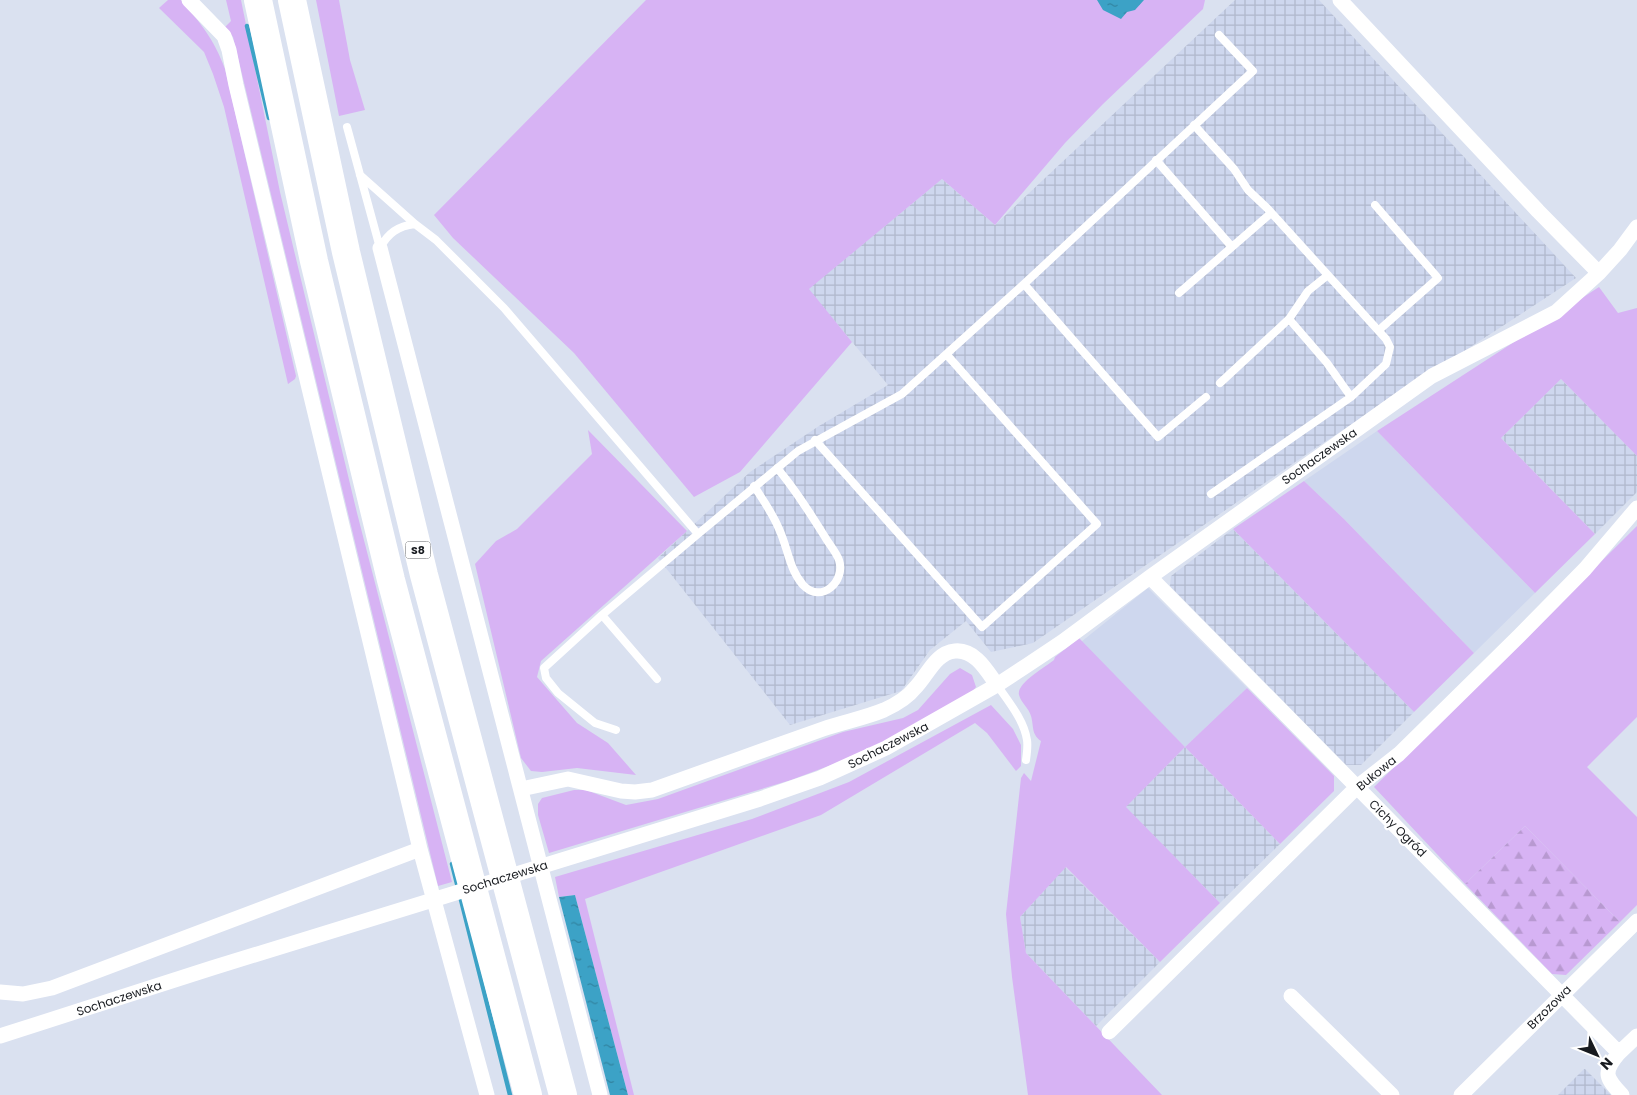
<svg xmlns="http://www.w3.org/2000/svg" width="1637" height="1095" font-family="Poppins,sans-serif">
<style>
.built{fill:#ced7ee}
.industrial{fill:url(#industrial-grid)}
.green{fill:#d7b3f4}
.forest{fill:url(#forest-firs)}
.water{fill:url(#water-ripples)}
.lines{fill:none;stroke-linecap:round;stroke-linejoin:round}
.stream{stroke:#3ca2c6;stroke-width:4.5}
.lane{stroke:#fff;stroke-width:8}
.street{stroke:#fff;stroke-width:15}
.highway{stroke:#fff;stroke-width:28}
.labels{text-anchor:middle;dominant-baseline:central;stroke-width:4.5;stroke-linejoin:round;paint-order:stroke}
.shield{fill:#fff;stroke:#5d5f62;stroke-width:1}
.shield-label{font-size:11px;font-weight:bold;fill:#171a1f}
.street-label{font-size:12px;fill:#171a1f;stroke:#fff}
</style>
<defs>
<pattern id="industrial-grid" width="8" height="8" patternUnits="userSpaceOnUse" patternTransform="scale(1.25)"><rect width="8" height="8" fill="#ced7ee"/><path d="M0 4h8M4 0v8" fill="none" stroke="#b0b8cc"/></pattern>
<pattern id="forest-firs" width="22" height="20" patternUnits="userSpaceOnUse" patternTransform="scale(1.25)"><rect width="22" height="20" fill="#d7b3f4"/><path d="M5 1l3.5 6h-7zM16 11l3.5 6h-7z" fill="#b899d1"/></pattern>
<pattern id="water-ripples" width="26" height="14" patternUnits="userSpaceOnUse" patternTransform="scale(1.25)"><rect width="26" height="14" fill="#3ca2c6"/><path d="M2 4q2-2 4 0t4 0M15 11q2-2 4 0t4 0" fill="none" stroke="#3183a0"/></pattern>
</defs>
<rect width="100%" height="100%" fill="#dae1f0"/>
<!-- built -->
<path class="built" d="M1377 431 1535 593 1474 653 1344 519 1304 481Z
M1148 588 1247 688 1185 747 1081 642Z"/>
<!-- industrial -->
<path class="industrial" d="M1235 0H1319L1576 278 1314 449 1033 643 991 652 966 621 930 650 901 691 790 725 658 558 750 472 819 426 888 385 808 289 942 179 995 225Z
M1561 379 1637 456V492L1595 534 1501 438Z
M1233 529 1414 712 1361 765H1346L1170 586 1171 576Z
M1185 747 1280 844 1220 903 1125 807Z
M1065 867 1160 962 1096 1026 1026 953 1020 917Z
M1585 1069 1611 1095H1558L1584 1069Z"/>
<!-- green -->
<path class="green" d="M168 0H181C201 24 214 39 225 69L296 376 295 379 288 384 224 107 213 74 204 52 159 8Z
M226 0H241L280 192 357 513 452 882 438 886 233 37 225 27 231 21Z
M316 0H339L350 60 365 110 339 116Z
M646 0H1205L1203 9 1103 104 1065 143 995 225 942 179 809 289 852 342 740 472 694 497 574 353 453 238 434 215Z
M1599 287 1618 313 1637 308V456L1561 379 1501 438 1595 534 1535 593 1377 431Z
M588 430 687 531 541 661 537 677 577 723 608 743 636 775 577 768 542 772 531 771 521 758 475 564 496 541 517 529 592 454Z
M1304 481 1344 519 1474 653 1414 712 1233 529Z
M1637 526V717L1587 767 1637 817V905L1620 922 1525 826 1465 884 1374 787Z
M1079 638 1185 747 1247 688 1334 776V791L1280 844 1185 747 1126 807 1220 903 1160 962 1066 867 1020 917 1026 953 1162 1095H1028L1012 977 1006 914 1021 778 1024 773 1031 781 1041 741C1031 734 1034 726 1031 716 1029 708 1021 703 1019 695 1016 683 1046 667 1054 660L1055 657Z
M960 668 972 675 976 687 968 697 858 755 791 780 549 853 538 815V804L542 798 574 790H586L626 805 658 799 843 732 903 718 918 710 950 674Z
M991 705 1013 729 1021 745V766L1016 771 987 733 975 723 821 815 585 899 634 1095H628L575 895 559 897 555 877 752 819 849 782Z"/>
<!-- forest -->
<path class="forest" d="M1525 826 1620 922 1566 975 1552 974 1465 884Z"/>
<!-- water -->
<path class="water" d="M1097 0H1144L1135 10 1127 12 1121 19 1103 10Z
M575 895 628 1095H610L559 897Z"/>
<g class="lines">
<!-- stream -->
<path class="stream" d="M247 26 269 118
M452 864 510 1095"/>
<!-- lane -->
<path class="lane" d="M1194 125 1234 169 1248 190 1267 208 1386 339 1390 347 1386 364 1351 397 1211 494
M347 127 380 248
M1156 160 1232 247
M360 175 415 224 436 240 504 308 698 534 798 451 902 394 1024 284 1253 71 1219 35
M1375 205 1438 278 1379 330
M380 248C388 233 398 226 415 224
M1024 284 1158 437 1206 397
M1179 293 1271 213
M1289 319 1308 291 1328 275
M1220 383 1289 319 1327 363 1351 397
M815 440 982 627 1097 524 947 355
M754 486C763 500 773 514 779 529 788 548 789 569 803 585 822 605 846 580 839 560 836 552 829 544 825 537 810 513 795 489 777 468
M602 615 657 679
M997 685C1008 701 1024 720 1027 740 1028 746 1027 753 1026 760
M616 730 595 723 558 693 546 678 544 668 602 615 698 534"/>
<!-- street -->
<path class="street" d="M189 0 224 36 229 50 236 85 420 849 487 1095
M1340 0 1538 211 1599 273
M380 248 600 1095
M1150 577 1619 1053C1602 1073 1606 1078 1622 1095
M521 789 568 779 621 791 635 792 652 790C709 770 766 749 823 729 843 722 865 718 884 710 895 705 908 697 915 688 928 675 935 653 955 651 975 649 987 671 997 685
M0 992 23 994 52 988 420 849
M1291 996 1392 1095
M1109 1032 1357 787 1399 754 1519 636 1585 569 1637 508
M0 1036 212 968 760 799 820 778 886 748 997 685 1026 666 1062 642 1150 577 1432 376 1556 312 1599 273 1620 250 1637 227
M1619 1053 1637 1036
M1461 1095 1637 921"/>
<!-- highway -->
<path class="highway" d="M258 0 314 261 391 580 528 1095
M292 0 346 252 424 575 563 1095"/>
</g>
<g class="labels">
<!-- shield labels -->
<rect class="shield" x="405.5" y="541.5" width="25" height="17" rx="4"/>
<g class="shield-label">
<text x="418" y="550">S8</text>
</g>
<!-- street labels -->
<g class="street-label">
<text transform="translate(1319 456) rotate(-35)">Sochaczewska</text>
<text transform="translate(888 745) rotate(-27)">Sochaczewska</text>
<text transform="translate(1376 773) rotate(-39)">Bukowa</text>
<text transform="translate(1398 828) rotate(45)">Cichy Ogród</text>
<text transform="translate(505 877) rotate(-17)">Sochaczewska</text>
<text transform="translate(119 998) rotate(-18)">Sochaczewska</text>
<text transform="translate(1549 1007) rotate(-45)">Brzozowa</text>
</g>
</g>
<!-- north arrow -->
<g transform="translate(1597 1055) rotate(133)" stroke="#ffffff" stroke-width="4" paint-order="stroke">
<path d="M0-4L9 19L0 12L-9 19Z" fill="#171a1f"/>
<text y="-8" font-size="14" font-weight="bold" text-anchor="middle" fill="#171a1f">N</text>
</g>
</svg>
